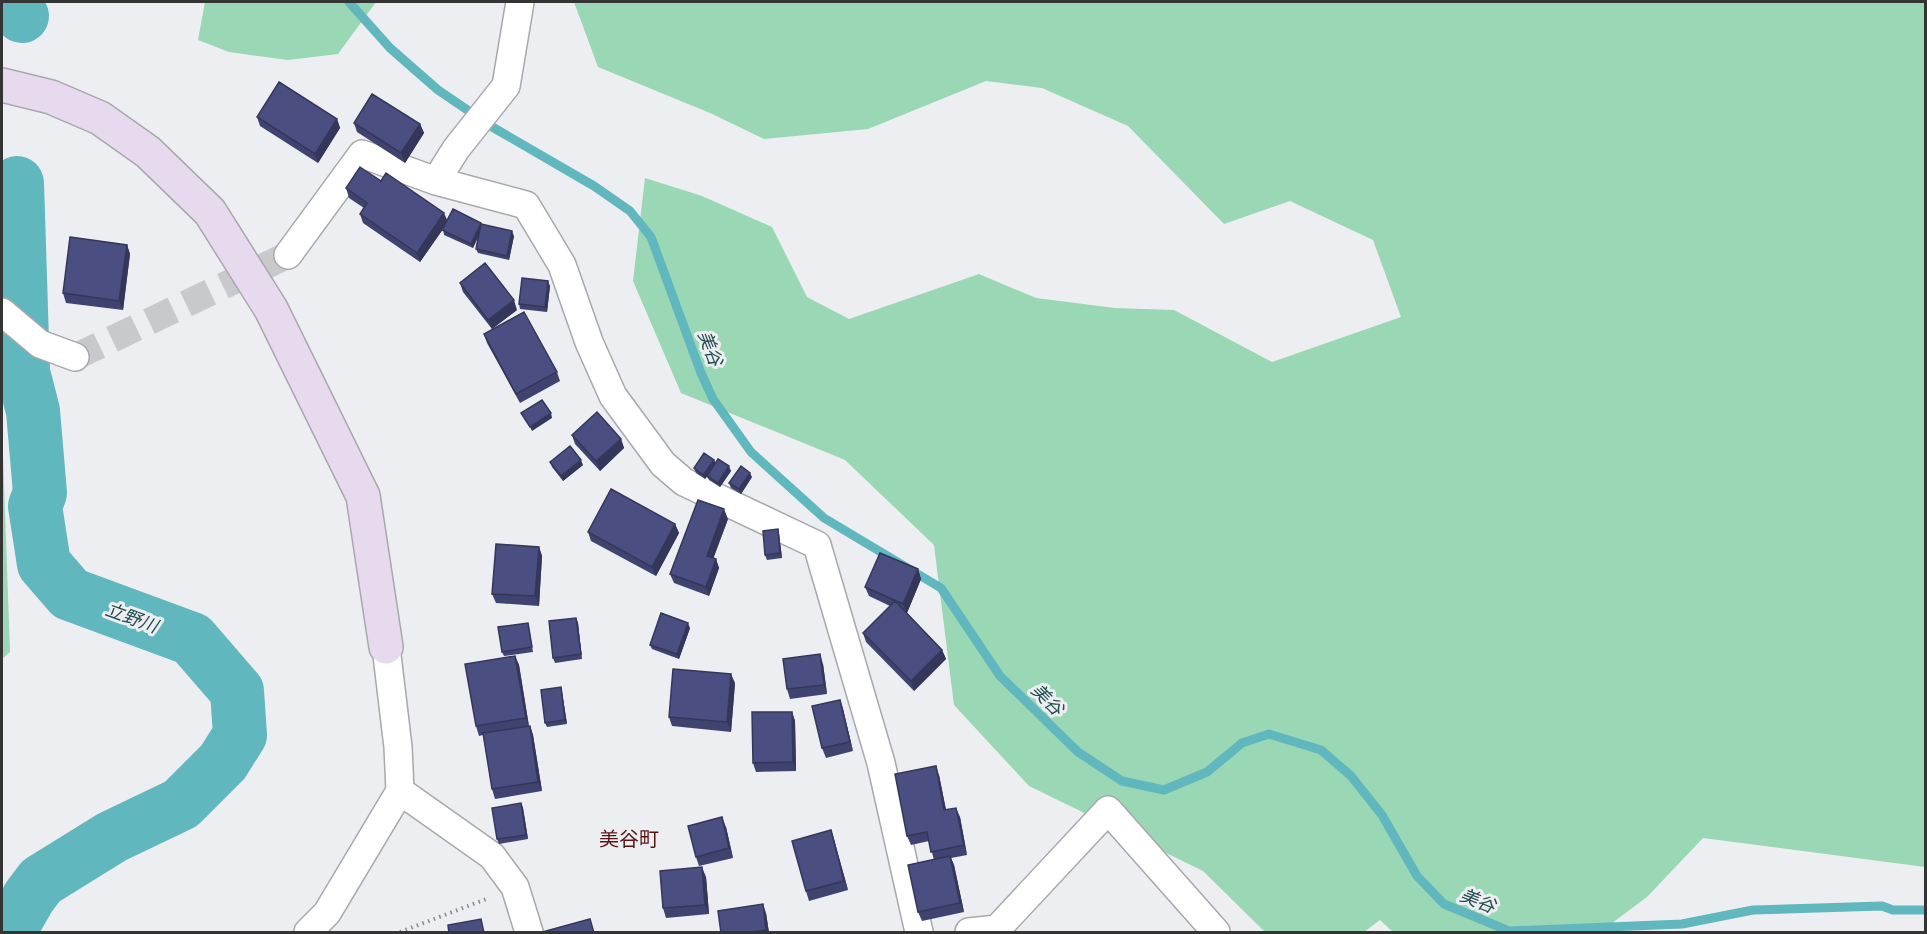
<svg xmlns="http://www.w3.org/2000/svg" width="1927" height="934" font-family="Barlow,'Noto Sans JP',sans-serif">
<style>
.green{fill:#9ad7b4}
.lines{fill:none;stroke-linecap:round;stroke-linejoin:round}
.stream{stroke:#60b7bd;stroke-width:9}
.river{stroke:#60b7bd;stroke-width:54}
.street-tunnel{stroke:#c8c9cb;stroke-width:27;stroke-dasharray:27 14;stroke-linecap:butt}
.street-casing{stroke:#a8a8ac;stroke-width:30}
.secondary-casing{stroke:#a8a8ac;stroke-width:36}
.path{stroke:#8b8b8d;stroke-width:4;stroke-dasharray:1.5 4.5;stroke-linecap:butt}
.street{stroke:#fff;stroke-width:27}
.secondary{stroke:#e7daef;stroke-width:33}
.wall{fill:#40436f}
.shaded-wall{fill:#34375a}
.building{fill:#4a4e81;stroke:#34375a;stroke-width:1.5}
.labels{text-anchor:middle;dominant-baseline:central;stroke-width:6;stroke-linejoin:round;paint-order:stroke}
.water-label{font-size:18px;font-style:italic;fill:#234c4e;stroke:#edeef1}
.quarter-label{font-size:20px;fill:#581415;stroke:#edeef1}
</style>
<rect width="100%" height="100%" fill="#edeef1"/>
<!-- green -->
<path class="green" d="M205 2H376L338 54 288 60 229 52 198 40Z
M574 2H1925V867L1703 838 1647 897 1600 932H1393L1380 920 1364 932H1265L1203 871 1029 786 954 705 934 545 845 460 681 393 633 281 645 178 702 196 772 227 807 297 849 319 979 274 1036 298 1115 308 1174 310 1272 362 1401 317 1373 240 1290 201 1224 224 1128 126 1042 88 986 81 868 129 764 139 710 113 598 67Z
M2 428 10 652 2 659Z"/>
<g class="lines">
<!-- stream -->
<path class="stream" d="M349 2 390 48 438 90 494 128 594 186 630 211 651 237 701 373 713 399 751 452 824 518 941 588 1000 676 1078 752 1122 781 1164 790 1207 772 1242 743 1269 734 1321 750 1351 776 1382 815 1417 876 1444 904 1509 931 1682 924 1753 910 1882 906 1893 910H1926"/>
<!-- river -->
<path class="river" d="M15 2 22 16
M9 932 29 897 41 881 112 837 181 804 223 762 240 735 237 691 192 639 70 594 44 564 35 506 40 493 33 411 23 372 17 183"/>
<!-- street-tunnel -->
<path class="street-tunnel" d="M75 357 288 255"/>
<!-- street casing -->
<g class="street-casing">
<path id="street" d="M436 181 456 149 506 86 520 2
M288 255 362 154 436 181 526 205 562 265 589 342 613 396 663 464 684 482 817 545 881 763 919 932
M2 312 40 344 75 357
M400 791 492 856 515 887 529 932
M308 932 327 913 400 791 398 747 386 647
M969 932 997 929 1108 810 1216 932"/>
</g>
<!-- secondary casing -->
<g class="secondary-casing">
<path id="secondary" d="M2 85 51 97 100 118 148 152 210 212 271 309 363 496 386 647"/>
</g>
<!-- path -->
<path class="path" d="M400 932 489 898"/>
<!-- street -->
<use href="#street" class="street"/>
<!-- secondary -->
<use href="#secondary" class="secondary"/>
</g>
<!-- wall -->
<path class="wall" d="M257 117 337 119 340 128 318 163 260 126Z
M354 123 420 124 424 133 405 163 357 132Z
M381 181 447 221 481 223 482 224 514 236 509 260 478 253 476 249 478 237 473 248 444 235 443 229 420 262 363 223 360 214 364 208 349 198 346 188Z
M127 245 130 254 123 310 66 303 63 293Z
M460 283 517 310 492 329 463 292Z
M550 286 547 312 520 309 519 304Z
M484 334 557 372 560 381 520 403 487 343Z
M572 435 621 439 624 448 600 471 575 444Z
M714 460 715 463 731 471 720 487 709 480 707 476 705 479 696 473 694 468Z
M550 462 583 465 563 481 552 467Z
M752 477 741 494 731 488 729 483Z
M728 519 713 558 716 559 719 568 709 596 674 583 670 574Z
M675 524 679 533 656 576 591 541 588 532Z
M778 529 779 534 782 558 767 560 765 555Z
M539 547 542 556 539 606 496 603 492 594Z
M918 569 921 579 907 613 942 650 946 659 914 691 866 642 863 633 890 606 869 596 865 587Z
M576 618 578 623 582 659 555 663 553 658Z
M528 623 529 627 533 652 504 656 502 652Z
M690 628 679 659 652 649 650 645Z
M515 656 519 665 529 726H530L533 735 542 791 495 799 492 789 483 735 479 736 476 726Z
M823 664 827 694 790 699 787 689Z
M735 683 731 732 672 726 669 717Z
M561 687 562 692 567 724 547 727 545 723Z
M840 700 843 709 853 751 826 758 822 748Z
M792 712 795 721 796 771 756 772 753 763Z
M939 775 946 810 960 817 967 855 951 858 954 865 964 912 922 921 918 912 934 860 929 841 911 845 907 836Z
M521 803 523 808 528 839 499 844 497 839Z
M726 827 733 858 699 866 696 857Z
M831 830 848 890 809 901 806 891Z
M706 877 709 914 666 918 663 908Z
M766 913 769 933H721Z"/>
<!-- shaded-wall -->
<path class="shaded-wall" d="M337 119 340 128 318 163 315 154Z
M420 124 424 133 405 163 401 153Z
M444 213 448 222 420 262 417 253Z
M481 223 483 227 473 248 471 244Z
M512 231 514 236 509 260 507 256Z
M127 245 130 254 123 310 119 301Z
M548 281 550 286 547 312 545 307Z
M514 300 517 310 492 329 488 320Z
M551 413 552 418 532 431 530 427Z
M621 439 624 448 600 471 596 461Z
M581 460 583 465 563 481 561 476Z
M714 460 716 464 705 479 703 475Z
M729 466 731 471 720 487 718 483Z
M750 473 752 477 741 494 739 489Z
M724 509 728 519 711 565 707 556Z
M675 524 679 533 656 576 652 567Z
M778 529 779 534 782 558 780 553Z
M539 547 542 556 539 606 535 596Z
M716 559 719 568 709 596 706 587Z
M918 569 921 579 907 613 903 604Z
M576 618 578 623 582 659 581 654Z
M688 623 690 628 679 659 677 654Z
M942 650 946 659 914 691 911 681Z
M820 654 823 664 827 694 824 685Z
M515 656 519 665 529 727 526 718Z
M731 674 735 683 731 732 727 722Z
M561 687 562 692 567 724 565 720Z
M840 700 843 709 853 751 850 742Z
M792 712 795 721 796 771 793 762Z
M530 726 533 735 542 791 538 782Z
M936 766 939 775 948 820 944 810Z
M521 803 523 808 528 839 526 835Z
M956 808 960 817 967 855 964 845Z
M722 817 726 827 733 858 729 848Z
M831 830 834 839 848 890 844 881Z
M950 856 954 865 964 912 960 903Z
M702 867 706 877 709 914 705 905Z
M763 904 766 913 769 933H767L766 930Z"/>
<!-- building -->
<path class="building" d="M279 82 337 119 315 154 257 117Z
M372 94 420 124 401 153 354 123Z
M360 167 381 181 386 173 444 213 417 253 360 214 367 203 346 188Z
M453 209 481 223 471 244 442 230Z
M481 224 512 231 507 256 476 249Z
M70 237 127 245 119 301 63 293Z
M485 263 514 300 488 320 460 283Z
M522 278 548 281 545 307 519 304Z
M524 312 557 372 516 394 484 334Z
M542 400 551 413 530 427 521 413Z
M597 412 621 439 596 461 572 435Z
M570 446 581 460 561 476 550 462Z
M704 453 714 460 703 475 694 468Z
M718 459 729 466 718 483 707 476Z
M741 466 750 473 739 489 729 483Z
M611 489 675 524 652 567 588 532Z
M698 500 724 509 707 556 716 559 706 587 670 574Z
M778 529 780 553 765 555 763 531Z
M496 544 539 547 535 596 492 594Z
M880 553 918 569 903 604 865 587Z
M895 601 942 650 911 681 863 633Z
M661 613 688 623 677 654 650 645Z
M576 618 581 654 553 658 549 621Z
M528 623 532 647 502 652 498 627Z
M820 654 824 685 787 689 783 659Z
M515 656 526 718 476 726 465 664Z
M673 669 731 674 727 722 669 717Z
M561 687 565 720 545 723 541 690Z
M840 700 850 742 822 748 812 706Z
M752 712H792L793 762 753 763Z
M530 726 538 782 492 789 483 733Z
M936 766 944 810 956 808 964 845 931 852 927 832 907 836 895 774Z
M521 803 526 835 497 839 492 808Z
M722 817 729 848 696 857 688 826Z
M831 830 844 881 806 891 792 841Z
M950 856 960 903 918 912 908 865Z
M702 867 705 905 663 908 660 871Z
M763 904 766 930 746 933H721L718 911Z
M481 919 484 933H449L448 925Z
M590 919 594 933H542V932Z"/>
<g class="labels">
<!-- water labels -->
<g class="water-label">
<text transform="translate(711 348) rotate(69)">美谷</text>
<text transform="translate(132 617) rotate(20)">立野川</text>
<text transform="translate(1048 699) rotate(45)">美谷</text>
<text transform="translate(1478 900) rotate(22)">美谷</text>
</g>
<!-- quarter labels -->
<g class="quarter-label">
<text x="629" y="838">美谷町</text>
</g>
</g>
<!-- border -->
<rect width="1927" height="934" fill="none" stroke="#343435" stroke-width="6"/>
</svg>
